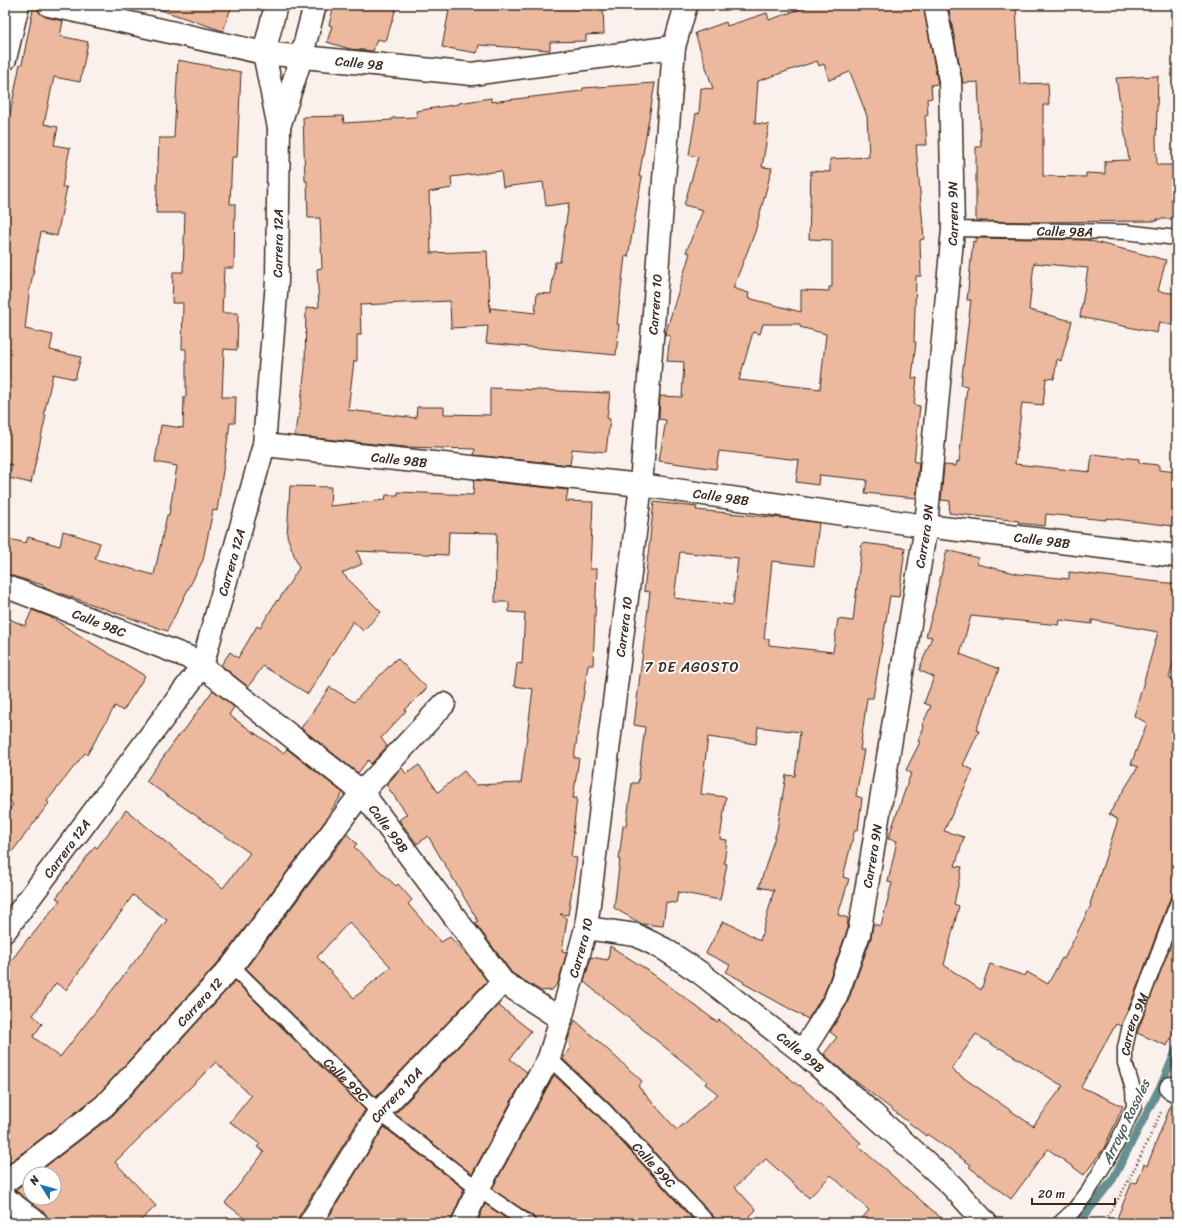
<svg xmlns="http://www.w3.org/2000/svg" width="1182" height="1228" font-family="Sriracha,sans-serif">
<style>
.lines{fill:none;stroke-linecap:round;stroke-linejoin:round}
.stream{stroke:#668f92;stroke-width:8}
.building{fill:#ecb99e;stroke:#3b2a1e;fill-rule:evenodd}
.service-casing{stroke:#3b2a1e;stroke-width:17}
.minor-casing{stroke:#3b2a1e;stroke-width:25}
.path{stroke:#3b2a1e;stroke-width:2.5;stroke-dasharray:1 3;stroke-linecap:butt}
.service{stroke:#fff;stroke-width:14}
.minor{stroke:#fff;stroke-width:22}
.labels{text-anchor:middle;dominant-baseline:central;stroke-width:4;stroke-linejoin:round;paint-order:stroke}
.street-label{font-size:13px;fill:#3b2a1e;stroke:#fff}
.neighbourhood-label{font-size:14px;letter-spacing:1px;fill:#3b2a1e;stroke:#fff}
.water-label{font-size:14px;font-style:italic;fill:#505c58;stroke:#fff}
</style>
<rect width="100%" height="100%" fill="#fbf1ec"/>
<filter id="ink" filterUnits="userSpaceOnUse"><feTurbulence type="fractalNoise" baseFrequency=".025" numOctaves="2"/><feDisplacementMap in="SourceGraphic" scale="8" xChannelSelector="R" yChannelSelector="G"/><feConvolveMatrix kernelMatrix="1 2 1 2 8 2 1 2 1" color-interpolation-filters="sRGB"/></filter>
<g filter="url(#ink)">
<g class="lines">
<!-- stream -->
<path class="stream" d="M1079 1223 1113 1179 1162 1083 1177 1048"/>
</g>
<!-- building -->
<path class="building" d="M34 5H37V9L41 14 46 17 63 21 60 36 88 42 80 82 54 77 44 124 58 127 54 145 70 148 62 187H67L57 236 41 232 29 294 25 329 53 335 50 350 81 357 75 379 53 374 44 414 46 415 31 483 9 478 12 465 5 463V310L9 274H5V139L20 64H22Z
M159 5H232L223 31 158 9Z
M334 5H397L386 41 377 39 373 51 350 49 327 42 332 26 329 25Z
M450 5H603L604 34 586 35V41L550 42V50L479 45 477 53 442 47Z
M812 5H923L938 84 931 85 932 98 927 99 928 115 925 116 927 145H916L924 239 920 240 921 276H916L914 342H916L912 378H917L914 405 920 406 914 462H919L916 498 865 493 867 480 819 475 818 485 796 482 799 460 719 451 716 469 659 461 666 420 659 419 660 396 682 397 684 362 667 361 670 336 665 335 690 253 686 252 703 210 684 205 698 157 689 155 696 113 699 114 701 88 713 89 695 33 726 22 727 26 767 13 769 20ZM817 61 819 66 824 64 829 80 850 72 867 116 869 157 830 159V172L811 171 809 239 832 240V287H829V291L801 290V312L748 298 749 293 733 288 755 232 772 168 762 167 769 125 755 123 758 81ZM763 324H800V327L826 334 820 389 739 380 753 332 760 334Z
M948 5H1016L1020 84 1048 83 1049 105H1043V176L1086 177V173L1105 174V161L1129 160 1116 78 1158 76 1156 140 1157 165H1176L1174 219H1157V221L1033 222 976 221V147H981L978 82 963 83Z
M178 60 241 72 237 157H232L230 204H235L234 268H224L222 313H238L237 350 224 349 222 397H236L235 423H230L217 511 213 510 203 560 167 631 43 587V585L5 574V538L26 543 28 537 60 546 63 531 100 543 95 559 154 575 167 515H169L177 466 155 462 161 425 183 428 184 397H186V349H182L183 303H172L173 272H183L185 213H156L159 138H174Z
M655 83 639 177H642L628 257 625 256 617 324H619L616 355 486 343 488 326 451 328 450 301 360 305 361 335H357V361H354L348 410 416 418 417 407H444V414L490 415V388L610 393 607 418 610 419 606 452 572 449 570 465 474 455 475 449 405 447 295 436 297 418H299L305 368 306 308 319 307 317 269 322 268 320 218H308L307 181H305L303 117 343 116 344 123 392 120V118L417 117 416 111 459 104V103L491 98V102L582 91 583 88ZM501 171 503 187 543 182 546 206 569 203 560 262H555L551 294 537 293 535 313 490 308V312L487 251 431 253 429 192 452 188 451 177Z
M976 238 1087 240 1166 260 1158 291 1177 294V326L1159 322 1157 333 1080 317 1088 268 1034 263 1029 310 1072 321 1061 361 1057 359 1054 379 1046 378 1043 405 1022 403 1015 464 1090 472 1092 454 1139 459V463L1159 465V470L1177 472V500L1174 526 1106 518V520L1046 514 1045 526 1018 523 1019 521 949 513 950 501 941 500 944 465 956 466 957 461 959 462 967 386 961 385 971 300H967L973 241 976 242Z
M474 480 568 490 566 501 593 502 590 569H597L593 665H588L574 758H579L573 798H577L573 832H574L571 857 577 858 568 915 560 914 567 919 562 951 567 952 558 983 552 990 541 991 512 973 475 923 478 921 428 836 417 844 399 820 407 814 386 785 402 768 406 774 419 765 438 792 464 771 475 785 521 783 533 689 514 686 517 663 522 664 525 613 509 612V602H495L497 533 449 532 448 555 357 551 362 564 342 573 381 612 363 631 353 621 308 694 263 666 248 687 221 665 230 652 238 658 257 626 260 628 277 600 278 601 299 568 287 536 290 486 331 487 330 506 385 500 386 495H398V492L473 495Z
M654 502 697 507 696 510 792 519 819 523 814 566 772 561 764 639H769V645L833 652 838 619 853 621 862 543 905 548 899 597 890 596 873 698H867L860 750H864L856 796 862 798 858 830 855 829 843 877 849 879 838 915 848 918 847 931 824 994 808 1019 743 983 744 982 726 972 730 965 706 953 723 921 740 929 760 941 774 890 759 887 777 830 786 775 795 776 800 732 758 727 756 744 708 737 701 794 726 797 720 839 727 840 724 863 727 864 720 900 678 892 676 903 666 902 663 926 642 924 614 908 620 859H619L623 826H626L632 783H638L645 727 634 725 650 592 644 591ZM680 552 738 558 733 605 674 598Z
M947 550 978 558 977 564 1019 574 1069 579V572L1177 584V649L1169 678 1177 682V896L1172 897 1169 901 1131 1003 1121 1026 1116 1024 1081 1087 1123 1106 1104 1148 1084 1175 1048 1149 1011 1199 969 1167 971 1165 927 1134 926 1136 844 1072 824 1054 837 1037 830 1032 847 1004 871 938 873 924 881 926 892 883 888 882 897 841 888 839 911 773 906 770 920 742 918 741 924 727 922 725 931 706 924 703 934 677 919 670 932 637 926 636 936 601H935ZM971 616 1059 625 1060 620 1092 624V620L1158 632 1134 716 1147 723 1131 764 1138 767 1109 814 1118 820 1090 904 1091 905 1064 959 1062 958 1048 984 1027 972 1025 976 990 964 981 990 944 965 959 906 954 904 962 867 955 866 964 837 944 831 973 770 963 765 979 731 976 730 984 711 988 700 987 699 999 669 960 654ZM976 1034 999 1049 1000 1048 1063 1086 1033 1126 951 1069Z
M32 610 50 617 145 676 123 711 115 706 87 755 85 753 47 801 49 803 5 861V816L13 804 5 797V617L25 626Z
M397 658 427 688 405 710 406 711 381 738 387 746 371 764 368 760 358 773 301 728 330 687 354 702Z
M213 690 234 707 229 715 283 753 287 749 343 793 328 815 329 816 222 958 96 1097 5 1166V969L29 937 30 938 60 900 56 898 95 846 97 848 126 810 223 888 250 853 146 781 182 731 183 732ZM133 895 167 920 60 1057 33 1037 42 1024 33 1015 56 983 66 990Z
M347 834 357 844 354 847 396 886 398 884 412 900 408 904 441 942 450 937 469 957 487 981 376 1097 246 968ZM349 922 391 967 354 998 317 957Z
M1177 928V1026L1167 1046 1137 1033Z
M610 946 646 969 680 994 717 1022 719 1020 799 1086 800 1085 861 1143 858 1146 947 1223H858L869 1210 831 1175 809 1198 766 1159 735 1187 756 1210 743 1223H716L714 1217 610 1104 563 1059 571 1046 567 1042 575 1020 642 1081 638 1086 677 1130 718 1094 705 1084 707 1081 584 982 591 957 608 960Z
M235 981 365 1110 299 1216 298 1223H251L225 1203 264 1152 257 1147 260 1144 230 1122 251 1096 216 1062 115 1162 156 1206 138 1223H49L48 1218 45 1213 15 1190 30 1179V1198H54V1174H36L113 1115Z
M498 1005 531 1031 510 1059 527 1072 472 1174 395 1114Z
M554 1075 598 1116 696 1223H536L535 1219 533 1216 492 1189Z
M1172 1102 1177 1103V1223H1115L1132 1182 1137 1183 1144 1164 1147 1166Z
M384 1127 464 1189 452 1218 451 1223H325Z
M485 1204 513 1223H477Z"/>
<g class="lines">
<!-- service casing -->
<g class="service-casing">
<g id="service">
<path id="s1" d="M953 229 1125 232 1177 238"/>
<path id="s2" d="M232 966 379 1112 478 1189 528 1223"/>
<path id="s3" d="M549 1058 604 1110 708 1223"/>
<path id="s4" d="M1060 1223 1073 1211 1088 1192 1116 1145 1134 1107 1133 1089 1125 1063V1048L1130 1025 1139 1006 1177 904"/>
</g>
</g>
<!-- minor casing -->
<g class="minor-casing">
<g id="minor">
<path id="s5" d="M49 5 264 53 472 74 674 47"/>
<path d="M5 59 18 5"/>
<path d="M279 127 301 58 315 5"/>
<path id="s6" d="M264 445 641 485 926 526 1177 556"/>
<path id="s7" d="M5 586 193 659 362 792 503 982 561 1019"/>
<path id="s8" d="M586 928 636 935 664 949 699 972 802 1052 872 1113 952 1186 986 1223"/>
<path id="s9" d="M5 931 202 666 264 445 277 281 279 128 264 53 276 5"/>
<path id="s10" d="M802 1052 835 1000 859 934 926 526 953 229 950 80 935 5"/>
<path d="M1171 1088 1177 1091"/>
<path id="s11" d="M5 1182 104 1106 232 966 362 792 444 704"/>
<path d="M5 1198 37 1223"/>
<path id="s12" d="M310 1223 379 1112 503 982"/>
<path id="s13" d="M463 1223 478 1189 549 1058 561 1019 586 928 641 485 674 47 686 5"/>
</g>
</g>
<!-- path -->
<path class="path" d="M1103 1223C1127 1188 1144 1149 1162 1110"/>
<!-- service -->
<use href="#service" class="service"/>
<!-- minor -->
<use href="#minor" class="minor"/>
</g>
</g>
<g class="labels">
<!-- street labels -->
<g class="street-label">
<text stroke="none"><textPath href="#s5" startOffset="316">Calle 98</textPath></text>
<text stroke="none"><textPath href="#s10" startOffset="859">Carrera 9N</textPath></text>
<text stroke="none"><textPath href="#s1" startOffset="112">Calle 98A</textPath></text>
<text stroke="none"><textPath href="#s9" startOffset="762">Carrera 12A</textPath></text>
<text stroke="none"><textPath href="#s13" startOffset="949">Carrera 10</textPath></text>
<text stroke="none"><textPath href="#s6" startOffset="136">Calle 98B</textPath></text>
<text stroke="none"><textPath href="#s6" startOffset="460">Calle 98B</textPath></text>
<text stroke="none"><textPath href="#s10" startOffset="535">Carrera 9N</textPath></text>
<text stroke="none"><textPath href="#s6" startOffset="784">Calle 98B</textPath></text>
<text stroke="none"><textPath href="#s9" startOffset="438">Carrera 12A</textPath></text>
<text stroke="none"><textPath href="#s7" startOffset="101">Calle 98C</textPath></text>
<text stroke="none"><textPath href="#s13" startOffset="625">Carrera 10</textPath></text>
<text stroke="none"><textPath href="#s7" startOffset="462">Calle 99B</textPath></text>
<text stroke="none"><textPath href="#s9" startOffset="103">Carrera 12A</textPath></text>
<text stroke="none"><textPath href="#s10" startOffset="211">Carrera 9N</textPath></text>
<text stroke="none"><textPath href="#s13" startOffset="301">Carrera 10</textPath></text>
<text stroke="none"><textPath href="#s11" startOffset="266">Carrera 12</textPath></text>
<text stroke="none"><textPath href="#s4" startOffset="224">Carrera 9M</textPath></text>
<text stroke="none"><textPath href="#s8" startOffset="253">Calle 99B</textPath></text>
<text stroke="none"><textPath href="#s2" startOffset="161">Calle 99C</textPath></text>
<text stroke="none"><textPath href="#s12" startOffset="155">Carrera 10A</textPath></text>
<text stroke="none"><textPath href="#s3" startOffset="150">Calle 99C</textPath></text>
</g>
<!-- neighbourhood labels -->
<g class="neighbourhood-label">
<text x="692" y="667">7 DE AGOSTO</text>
</g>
<!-- water labels -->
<g class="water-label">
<text transform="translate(1126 1122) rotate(-64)">Arroyo Rosales</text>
</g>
</g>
<!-- margin -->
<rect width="1182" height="1228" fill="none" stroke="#fff" stroke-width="20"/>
<rect x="10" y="10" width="1162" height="1208" fill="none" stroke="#3b2a1e" stroke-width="1.5" filter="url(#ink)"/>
<!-- north arrow -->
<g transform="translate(42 1186) rotate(307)"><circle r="19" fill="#ffffff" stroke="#b1aaa5"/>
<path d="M0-3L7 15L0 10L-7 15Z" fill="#1f6fb2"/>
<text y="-6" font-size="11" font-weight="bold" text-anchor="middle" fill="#3b2a1e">N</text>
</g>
<!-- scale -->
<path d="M1032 1198v6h83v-6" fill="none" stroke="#3b2a1e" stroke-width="2"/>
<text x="1038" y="1198" font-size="12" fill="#3b2a1e" stroke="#ffffff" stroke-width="3" paint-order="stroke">20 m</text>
</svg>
